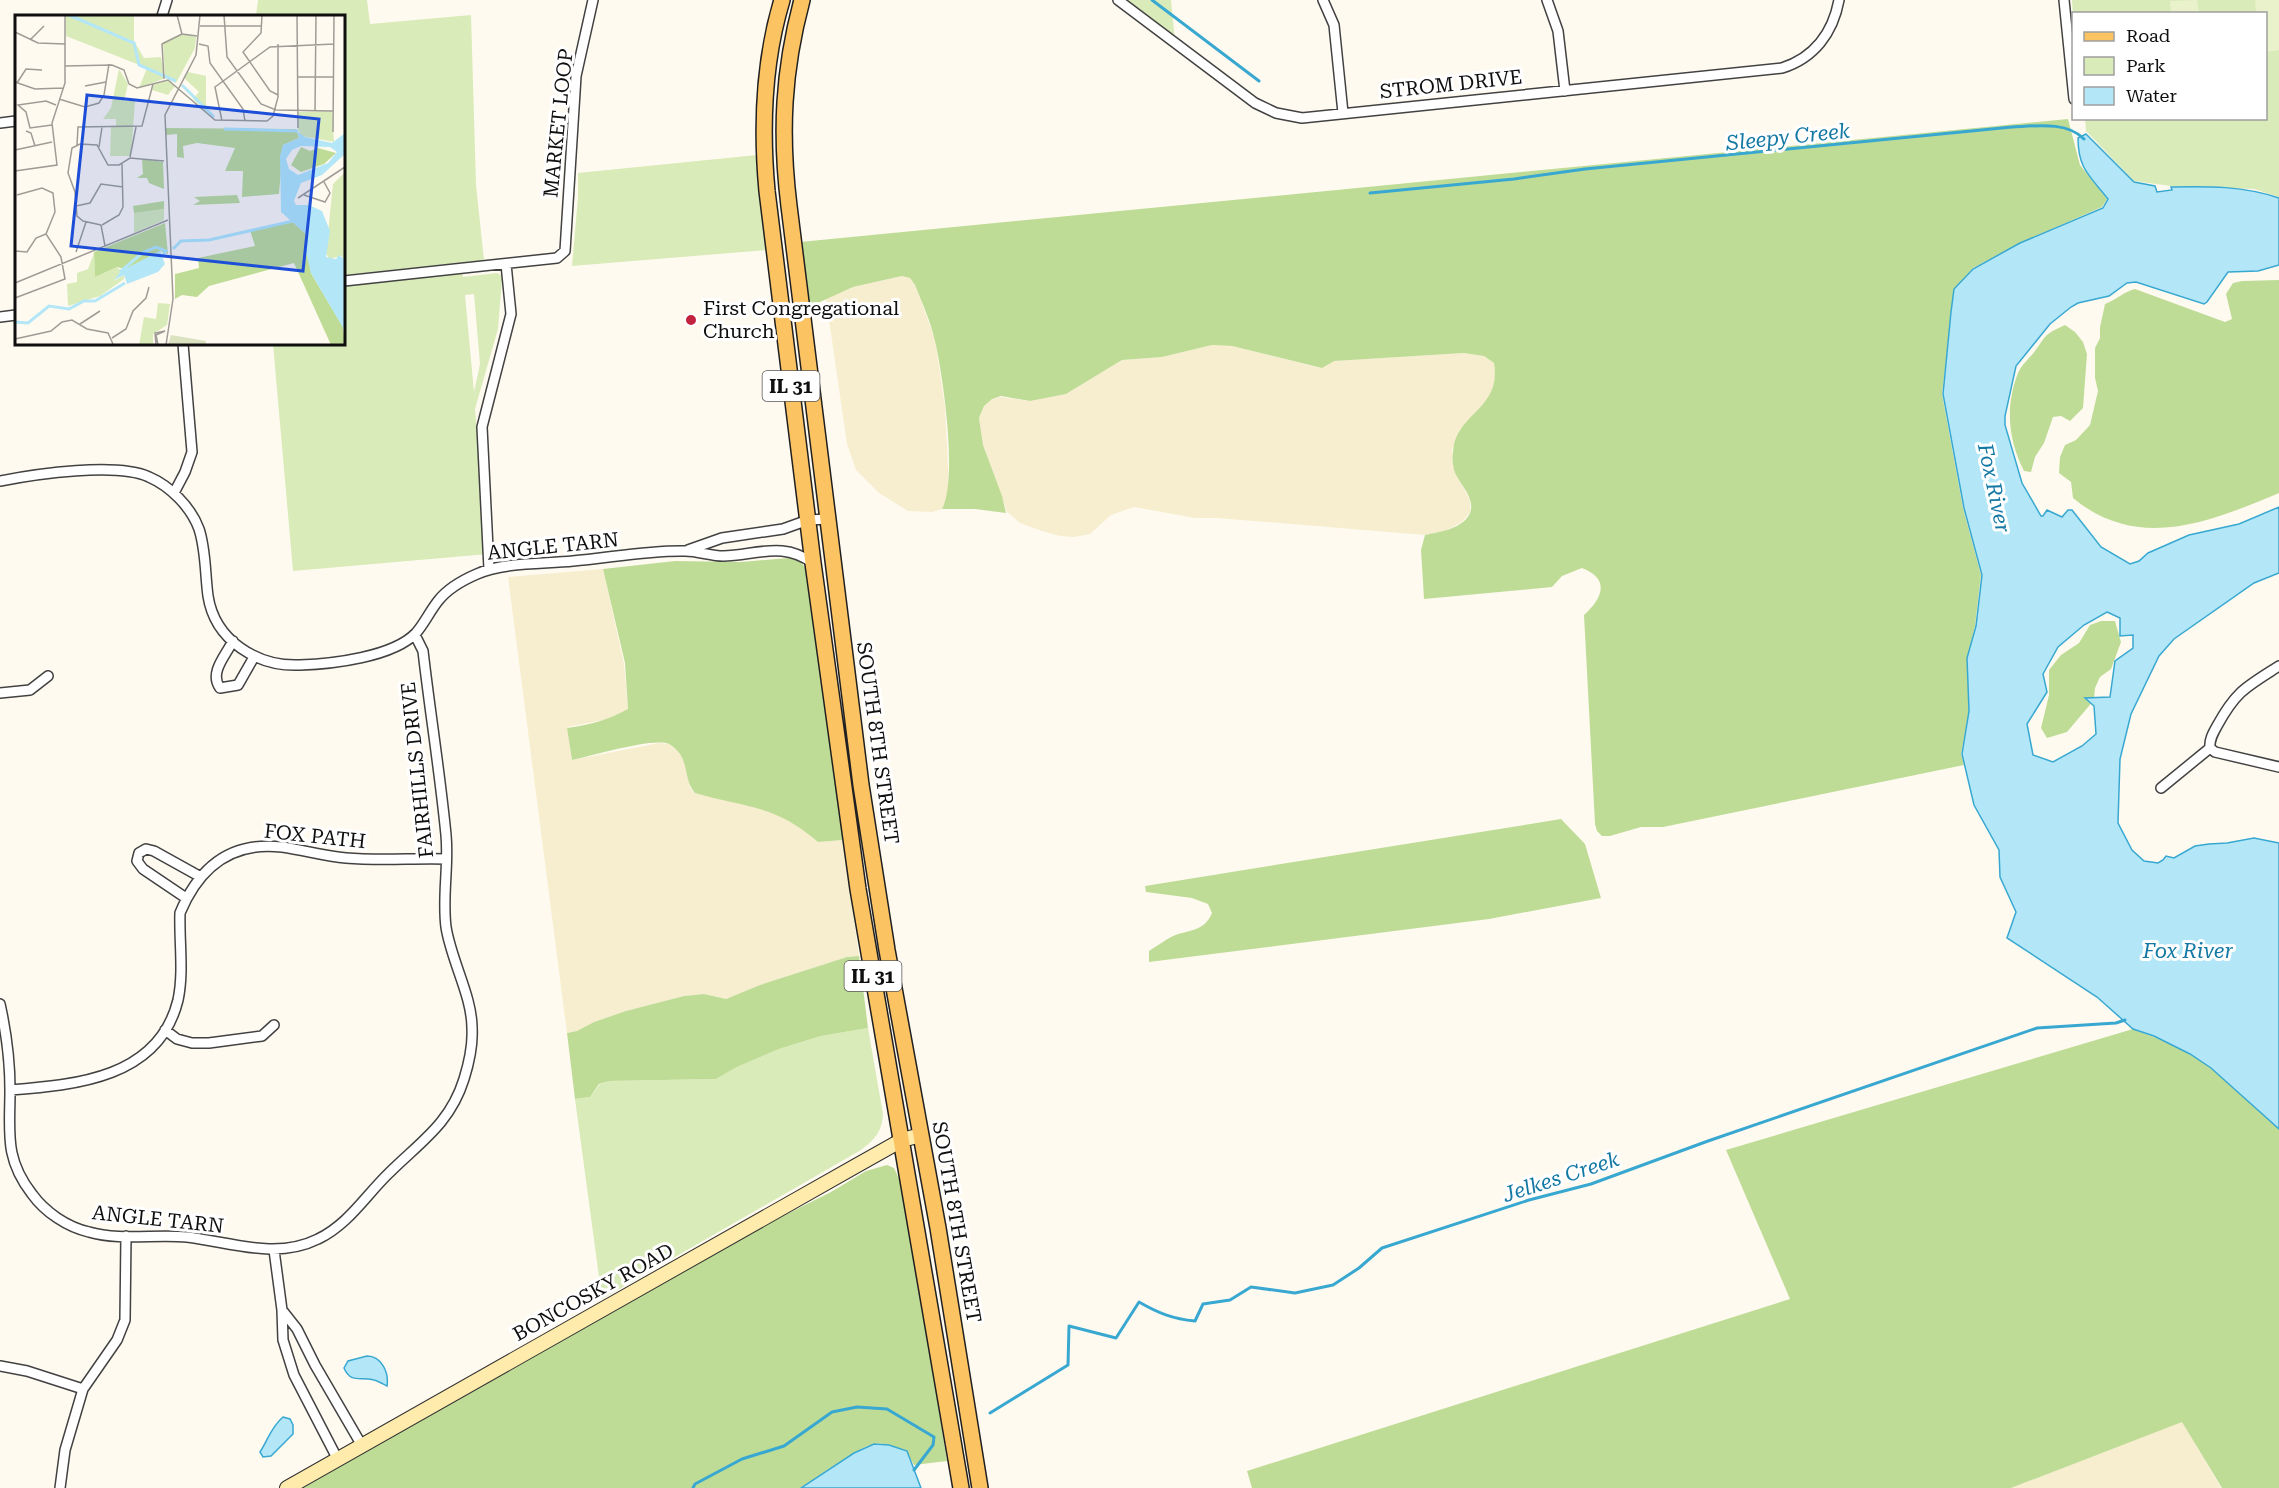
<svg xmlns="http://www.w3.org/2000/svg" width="2279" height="1488" font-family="'Roboto Serif',serif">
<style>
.farmland{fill:#f6eecf}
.green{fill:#d9ebb8;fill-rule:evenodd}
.forest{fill:#bfdc97}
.pitch{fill:#e9f2ca}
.water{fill:#b3e7f8;stroke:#38a8d1;stroke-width:1.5;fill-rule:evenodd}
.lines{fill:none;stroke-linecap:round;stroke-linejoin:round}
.stream{stroke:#38a8d1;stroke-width:3}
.street-casing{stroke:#424242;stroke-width:12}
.secondary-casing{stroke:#313131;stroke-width:16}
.primary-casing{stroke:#202020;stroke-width:18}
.street{stroke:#fff;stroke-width:9}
.secondary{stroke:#ffebab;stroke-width:14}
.primary{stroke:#fcc363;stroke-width:15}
.poi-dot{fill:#c3223f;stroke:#fff;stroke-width:2}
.labels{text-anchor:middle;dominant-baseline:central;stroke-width:6;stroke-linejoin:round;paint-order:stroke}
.shield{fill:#fff;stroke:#575757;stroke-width:1.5}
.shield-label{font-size:18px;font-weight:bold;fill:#0f0f0f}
.street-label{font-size:20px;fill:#0f0f0f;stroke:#fff}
.poi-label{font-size:20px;fill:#0f0f0f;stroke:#fff;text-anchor:start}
.water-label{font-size:21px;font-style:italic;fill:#1478a4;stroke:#fff}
.inset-river{fill:none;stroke:#b3e7f8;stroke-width:3}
.inset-road{fill:none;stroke:#9f9c96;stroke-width:1.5}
.view{fill:#1d4ed8;fill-opacity:0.15;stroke:#1d4ed8;stroke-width:3}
.inset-edge{fill:none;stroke:#0f0f0f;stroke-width:3}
</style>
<rect width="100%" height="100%" fill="#fffaf0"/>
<!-- farmland -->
<path class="farmland" d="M903 276 910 278 915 285 935 339 945 407 949 485 946 501 942 509 932 512 908 511 879 493 856 470 847 444 826 299 853 287Z
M1212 345 1232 346 1321 368 1333 361 1465 353 1484 356 1494 363 1496 375 1493 388 1484 405 1459 431 1452 450 1454 470 1470 500V512L1462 522 1445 531 1425 535 1217 518H1195L1134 507 1111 515 1090 534 1074 537 1060 536 1042 531 1020 523 1007 512 983 445 979 418 984 406 992 399 1001 397 1030 401 1066 394 1122 360 1162 357Z
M603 569 624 664 628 710 609 719 567 727 572 760 659 743 669 744 679 752 685 763 690 788 695 793 756 807 781 816 804 829 818 842 843 840 859 956 847 957 760 985 726 999 704 994 684 996 626 1011 594 1022 577 1031 567 1033 508 577Z
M2182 1421 2221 1488H2011Z"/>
<!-- green -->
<path class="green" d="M258 0H367L370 24 471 15 476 185 484 260 344 275V16H256Z
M1120 0H1171L1175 41Z
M2072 0H2279V197L2254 189 2171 186 2134 181 2086 131 2085 119 2266 118V14H2074L2073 16Z
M757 155 767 250 572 266 578 197V173Z
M462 269 463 277 497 273 501 275 502 279 498 329 475 409 488 554 293 571 273 344H344V280ZM474 294 480 364 474 392 465 295Z
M868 1028 883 1114C882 1132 875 1139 861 1150L602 1299 575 1099 590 1097 600 1084 609 1081 716 1079 737 1067 779 1049 821 1036Z"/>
<!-- forest -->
<path class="forest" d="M2068 119 2080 165 2107 199 2102 207 2020 243 1973 268 1954 289 1942 394 1963 508 1981 575 1975 626 1967 658 1969 711 1961 754 1964 765 1663 827H1641L1610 836H1602L1597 831 1595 824 1584 615C1602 599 1611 579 1582 568L1562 576 1552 587 1424 599 1421 550 1425 535C1439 532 1463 529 1470 513 1476 497 1458 483 1454 470 1453 465 1452 457 1453 452 1455 413 1502 410 1494 363L1484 356 1464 353 1334 361 1322 368 1232 346 1212 345 1162 357 1122 360 1066 394 1030 401 1001 396 992 399 984 406 979 418 983 445 1002 496 1006 513 975 509H942C958 479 943 376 935 341 931 322 922 303 915 285L910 278 902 276 853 287 809 307 800 242Z
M2279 280V493C2210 522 2138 552 2073 498L2071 482 2059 473 2060 457 2065 445 2076 440 2090 425 2098 391 2095 378V348L2100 338V327L2105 304C2116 300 2125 291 2135 289L2225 322 2232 319 2226 294 2233 283 2242 281Z
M2065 325 2075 332 2083 342 2087 354 2083 408 2070 421 2061 416 2053 417 2044 443 2035 457 2031 472 2024 471C2008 440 2005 406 2018 373 2022 364 2029 359 2035 351 2048 333 2044 335 2065 325Z
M789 558 801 561 808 573 843 840 818 842C775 804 746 808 695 793 685 782 688 766 680 754 678 751 673 746 669 744 654 737 591 756 572 760L567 728C590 725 608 720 628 709L625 663 603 569 675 561 741 562Z
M2101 621H2115L2121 642 2111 669 2100 677 2095 688 2094 700 2067 732 2047 738 2041 728 2049 695V670L2061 655 2079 643 2090 625Z
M1561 819 1585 844 1601 898 1489 919 1149 962V951C1157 946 1165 940 1173 936 1190 929 1204 932 1212 913L1208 904 1192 898 1146 892 1145 886Z
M859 956 868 1028 821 1036 779 1049 737 1067 716 1079 609 1081 599 1084 590 1097 575 1099 567 1033 577 1031 594 1022 626 1011 684 996 704 994 726 999 760 985 847 957Z
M2133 1029C2159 1038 2191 1053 2212 1069 2236 1088 2256 1110 2279 1129V1488H2222L2182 1422 2011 1488H1252L1247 1471 1790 1299 1726 1150Z
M887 1165 894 1168 903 1187 947 1461 914 1465 906 1451C897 1448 885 1442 874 1444 857 1447 817 1478 800 1488H298L731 1242 831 1192 866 1171Z"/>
<!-- pitch -->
<path class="pitch" d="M2197 0 2199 13H2171L2170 1Z
M2255 0H2279V50L2266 52V14L2256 13Z"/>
<!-- water -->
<path class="water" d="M2086 134 2134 182 2155 186 2157 192 2172 190 2171 187C2208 186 2244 186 2279 198V265L2258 271 2228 272 2207 302 2204 304 2136 282 2127 283 2109 296 2078 303 2071 307 2050 324 2016 366 2005 416V425L2022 483 2041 516H2043L2047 510 2062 517 2068 510H2072L2101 547 2130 564 2139 561 2148 553 2189 535 2239 524 2279 507V573L2254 583 2174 639 2159 656 2131 714 2120 759 2118 823 2132 850 2144 861 2158 863 2163 860 2166 856 2174 858 2195 846 2209 844 2227 843 2254 838 2279 843V1129L2211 1068 2190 1054 2154 1036 2133 1029 2097 997 2007 938 2016 912 2000 877 1999 850 1974 805 1962 754 1969 711 1967 658 1976 626 1982 575 1964 508 1943 394 1951 312 1954 289 1973 269 2020 243 2103 208 2108 199C2090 176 2078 169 2078 138ZM2107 612 2120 618V636L2133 635V648L2115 661 2110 697 2085 698 2094 706 2096 734 2082 746 2053 762 2033 755 2027 724 2047 692 2043 674 2058 647 2084 625Z
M367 1356C382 1356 389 1373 387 1386 383 1384 378 1381 374 1380 360 1376 351 1384 344 1368L348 1361Z
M283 1417 290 1419 293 1425V1434L271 1456 263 1457 260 1452C268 1440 271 1427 283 1417Z
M874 1444 889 1445 907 1451 921 1488H801L854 1453Z"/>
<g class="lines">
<!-- stream -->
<path class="stream" d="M1152 0 1259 81
M1370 193 1514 179 1585 169 2012 127C2035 126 2067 121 2084 139
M990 1413 1068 1365 1069 1326 1116 1338 1139 1302C1158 1313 1173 1319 1195 1321L1203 1304 1230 1300 1251 1287 1295 1293 1333 1285 1359 1268 1382 1248 1529 1200 1591 1184 1708 1141 2037 1028 2116 1023 2125 1020
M693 1488 695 1484 742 1459 784 1446 832 1412 857 1407 887 1409 934 1437 933 1445 914 1470"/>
<!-- street casing -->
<g class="street-casing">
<path id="street" d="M1118 0 1255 103 1276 113 1302 118 1782 68C1814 58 1833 33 1839 0
M1323 0 1334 25 1343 113
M1547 0 1558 31 1565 91
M2064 0 2074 99
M162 16 167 0
M0 123 16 121
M344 281 557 258 565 251 576 76 593 0
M0 317 16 315
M0 481C36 474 117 462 149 477 170 486 191 507 199 529 206 550 205 574 208 596 215 641 258 667 300 665 332 664 393 657 416 633 424 624 430 611 438 601 448 588 463 580 477 574 504 562 544 564 573 561 608 558 650 550 685 551 698 551 711 556 723 556 743 556 763 549 782 551 794 552 803 556 813 563
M174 493 185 472 192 452 183 344
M688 550 722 538 783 529 808 520 828 519
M489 569 482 427 511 314 506 264
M233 641C225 656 209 673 220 688L238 685 254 657
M0 693 30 690 48 676
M2210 748C2209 740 2213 733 2217 726 2236 691 2246 687 2279 666
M2210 748 2215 752 2279 767
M2161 788 2210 748
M186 898 143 869 137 861 139 853 146 849 154 851 199 876
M0 1004C6 1031 10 1062 10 1090 10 1132 4 1158 32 1194 45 1212 67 1227 89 1232 120 1241 155 1234 187 1237 230 1242 276 1260 318 1239 348 1225 366 1195 389 1173 420 1142 450 1124 464 1079 469 1063 473 1045 472 1028 472 996 451 960 446 927 442 896 449 866 446 835 440 773 430 712 423 651L415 635
M165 1030 177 1039 192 1043H209L262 1036 274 1025
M10 1090C76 1085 159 1078 178 1000 184 972 179 941 180 913 199 867 231 841 282 847 304 850 324 856 346 858 379 861 413 858 446 859
M274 1250 282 1310 283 1340 294 1375 337 1458
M282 1310 297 1329 315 1365 361 1444
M0 1366 27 1371 83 1389
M60 1488 65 1450 83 1389 117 1340 125 1320 126 1236"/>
</g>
<!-- secondary casing -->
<g class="secondary-casing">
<path id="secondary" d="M287 1488 854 1167 902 1140 921 1135"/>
</g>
<!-- primary casing -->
<g class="primary-casing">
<path id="primary" d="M782 0C763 63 761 126 767 191L813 563 858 889 961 1488
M802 0C783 71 780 133 789 206L861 785 887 950 938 1228 980 1488"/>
</g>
<!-- street -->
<use href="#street" class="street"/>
<!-- secondary -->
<use href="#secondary" class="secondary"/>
<!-- primary -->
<use href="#primary" class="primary"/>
</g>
<!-- markers -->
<circle class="poi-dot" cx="691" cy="320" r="6"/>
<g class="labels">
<!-- shield labels -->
<g class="shield">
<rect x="762.5" y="371" width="57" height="30" rx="4.5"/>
<rect x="844.5" y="961" width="57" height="30" rx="4.5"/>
</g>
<g class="shield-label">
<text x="791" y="386">IL 31</text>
<text x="873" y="976">IL 31</text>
</g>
<!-- street labels -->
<g class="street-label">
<text transform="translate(1451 84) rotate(-6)">STROM DRIVE</text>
<text transform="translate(558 123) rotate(-84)">MARKET LOOP</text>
<text transform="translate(553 546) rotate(-6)">ANGLE TARN</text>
<text transform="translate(878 743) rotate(82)">SOUTH 8TH STREET</text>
<text transform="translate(417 770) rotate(-96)">FAIRHILLS DRIVE</text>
<text transform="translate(315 836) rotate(6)">FOX PATH</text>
<text transform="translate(158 1219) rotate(6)">ANGLE TARN</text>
<text transform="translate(957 1222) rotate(80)">SOUTH 8TH STREET</text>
<text transform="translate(593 1292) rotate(-29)">BONCOSKY ROAD</text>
</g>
<!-- poi labels -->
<g class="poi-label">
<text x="703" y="308">First Congregational<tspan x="703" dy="23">Church</tspan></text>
</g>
<!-- water labels -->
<g class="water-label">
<text transform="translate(1788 137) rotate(-6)">Sleepy Creek</text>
<text transform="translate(1994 488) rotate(78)">Fox River</text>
<text x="2188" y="951">Fox River</text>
<text transform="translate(1561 1177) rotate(-18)">Jelkes Creek</text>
</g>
</g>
<!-- overview -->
<g transform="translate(15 15)">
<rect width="330" height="330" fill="#fffaf0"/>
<path d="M51 0H119V26L129 43 146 42 149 60 137 55 149 61 148 64 124 73 132 53 51 21ZM167 19 181 22 180 33 161 68 150 63 148 27ZM104 54 113 69 109 86H120L116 141H95L96 112H101V104H88L96 93ZM173 57 191 61V97L178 84 184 77 169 63ZM153 66 160 71 153 80 137 75 139 69ZM317 96 319 127 287 121 283 115V97ZM330 157V248L327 241 314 244 311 238 318 169ZM149 194V205L119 218V198ZM79 238 80 262 102 252 106 256 99 266 109 260V264L85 281 53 291 52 269 62 267V258L73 254ZM143 288 155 289 152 310 138 319V330H124L129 302 141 304Z" fill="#d9ebb8"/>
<path d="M151 113 281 114 284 123 268 130 264 179 227 182 228 156H210L220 133 182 128 168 131 169 143 162 142V119L151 120ZM286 132 295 136 303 133 321 138 309 149 286 157 276 150ZM127 144 148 147 149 174 134 168 132 163H122L128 159ZM222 180 225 188 178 190 185 186 179 182ZM149 186V194L119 198 118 191ZM278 207 292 220 296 258 328 312 330 330H316L279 248 194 271 182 282 167 280 160 284V259L184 253 183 243 240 231 235 215ZM150 208 153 239 145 236 112 255 102 252 80 262 79 237Z" fill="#bfdc97"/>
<path d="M156 320 191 326V330H153Z" fill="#dbe2c0"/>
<path d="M282 116 290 122 317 128 330 118V139L307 160 286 168 279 186 281 190H294L307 196 315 216 311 242 321 244 324 240 329 244 330 316 296 258 291 237 292 220 266 197 265 141 268 130 284 123ZM286 131 315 132 322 137 313 148 283 160 274 154 271 144 277 135ZM145 236 150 249 143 257 112 269 109 260 99 265 106 256Z" fill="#b3e7f8" fill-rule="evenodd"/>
<path class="inset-river" d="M54 0 119 28 124 50 161 66M167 70 199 102M209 114 283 116M158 234 166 226 194 225 278 206M105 257 127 238 141 232 151 236 148 240M0 307 13 308 34 291 54 294 69 286H80L110 268"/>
<path class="inset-road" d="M162 0 167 19 182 21M209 0 212 42 246 89 261 95 318 96M247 0 246 18 228 37 255 76 263 80M282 0 283 113M185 11H247M0 17 23 28 50 29M15 25 29 11M184 29 193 31 195 48 228 94 230 106M50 51 97 50 109 55 114 69 122 73 153 65 200 105 252 106 258 101 263 82V29M282 62H318M149 64 147 29 167 19M0 67 20 74 48 73M2 68 11 54 27 55M70 71 91 67M44 84 70 92 84 88 89 80 94 49M300 96 301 0M207 106 200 72 255 32 319 29M37 110 15 113 11 97 3 90 31 86 41 90M11 116 16 118 20 131M318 117 319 0M62 130 63 112 127 111 138 69M84 132 87 112M0 135 37 127M115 142 121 112M0 156 42 150 37 108 50 68V0M289 180 310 187 315 178 309 167M283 183 330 152M61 191 75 188 86 169 108 172M86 210 68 206 62 201 60 177 53 158 57 133 65 129 82 130 93 150H104L115 143 149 146M86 210 90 231M87 210 104 200 108 192 107 149M0 236 12 237 21 223 31 219M61 237 71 207M0 268 153 205M0 283 50 264 46 242 31 219 40 197 38 178 27 173 2 180M65 309 85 296M97 323 111 314 118 296 131 283 134 272M0 324 36 316 47 307 57 305 72 314 93 318 98 329M141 330 140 318 150 316 141 320 143 330M151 330 158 284 150 100 181 40 185 0"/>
<path class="view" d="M72 80 304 104 288 256 56 231Z"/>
<rect width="330" height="330" class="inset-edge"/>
</g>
<!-- legend -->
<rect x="2072" y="12" width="195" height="108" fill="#ffffff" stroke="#9f9f9f" stroke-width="1.5"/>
<rect x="2084" y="32" width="30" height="9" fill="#fcc363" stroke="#9f9f9f" stroke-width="1.5"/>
<text x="2126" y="42" font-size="18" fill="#0f0f0f">Road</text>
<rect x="2084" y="57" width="30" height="18" fill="#d9ebb8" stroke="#9f9f9f" stroke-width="1.5"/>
<text x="2126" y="72" font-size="18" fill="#0f0f0f">Park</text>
<rect x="2084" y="87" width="30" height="18" fill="#b3e7f8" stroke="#9f9f9f" stroke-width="1.5"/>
<text x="2126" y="102" font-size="18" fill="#0f0f0f">Water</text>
</svg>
